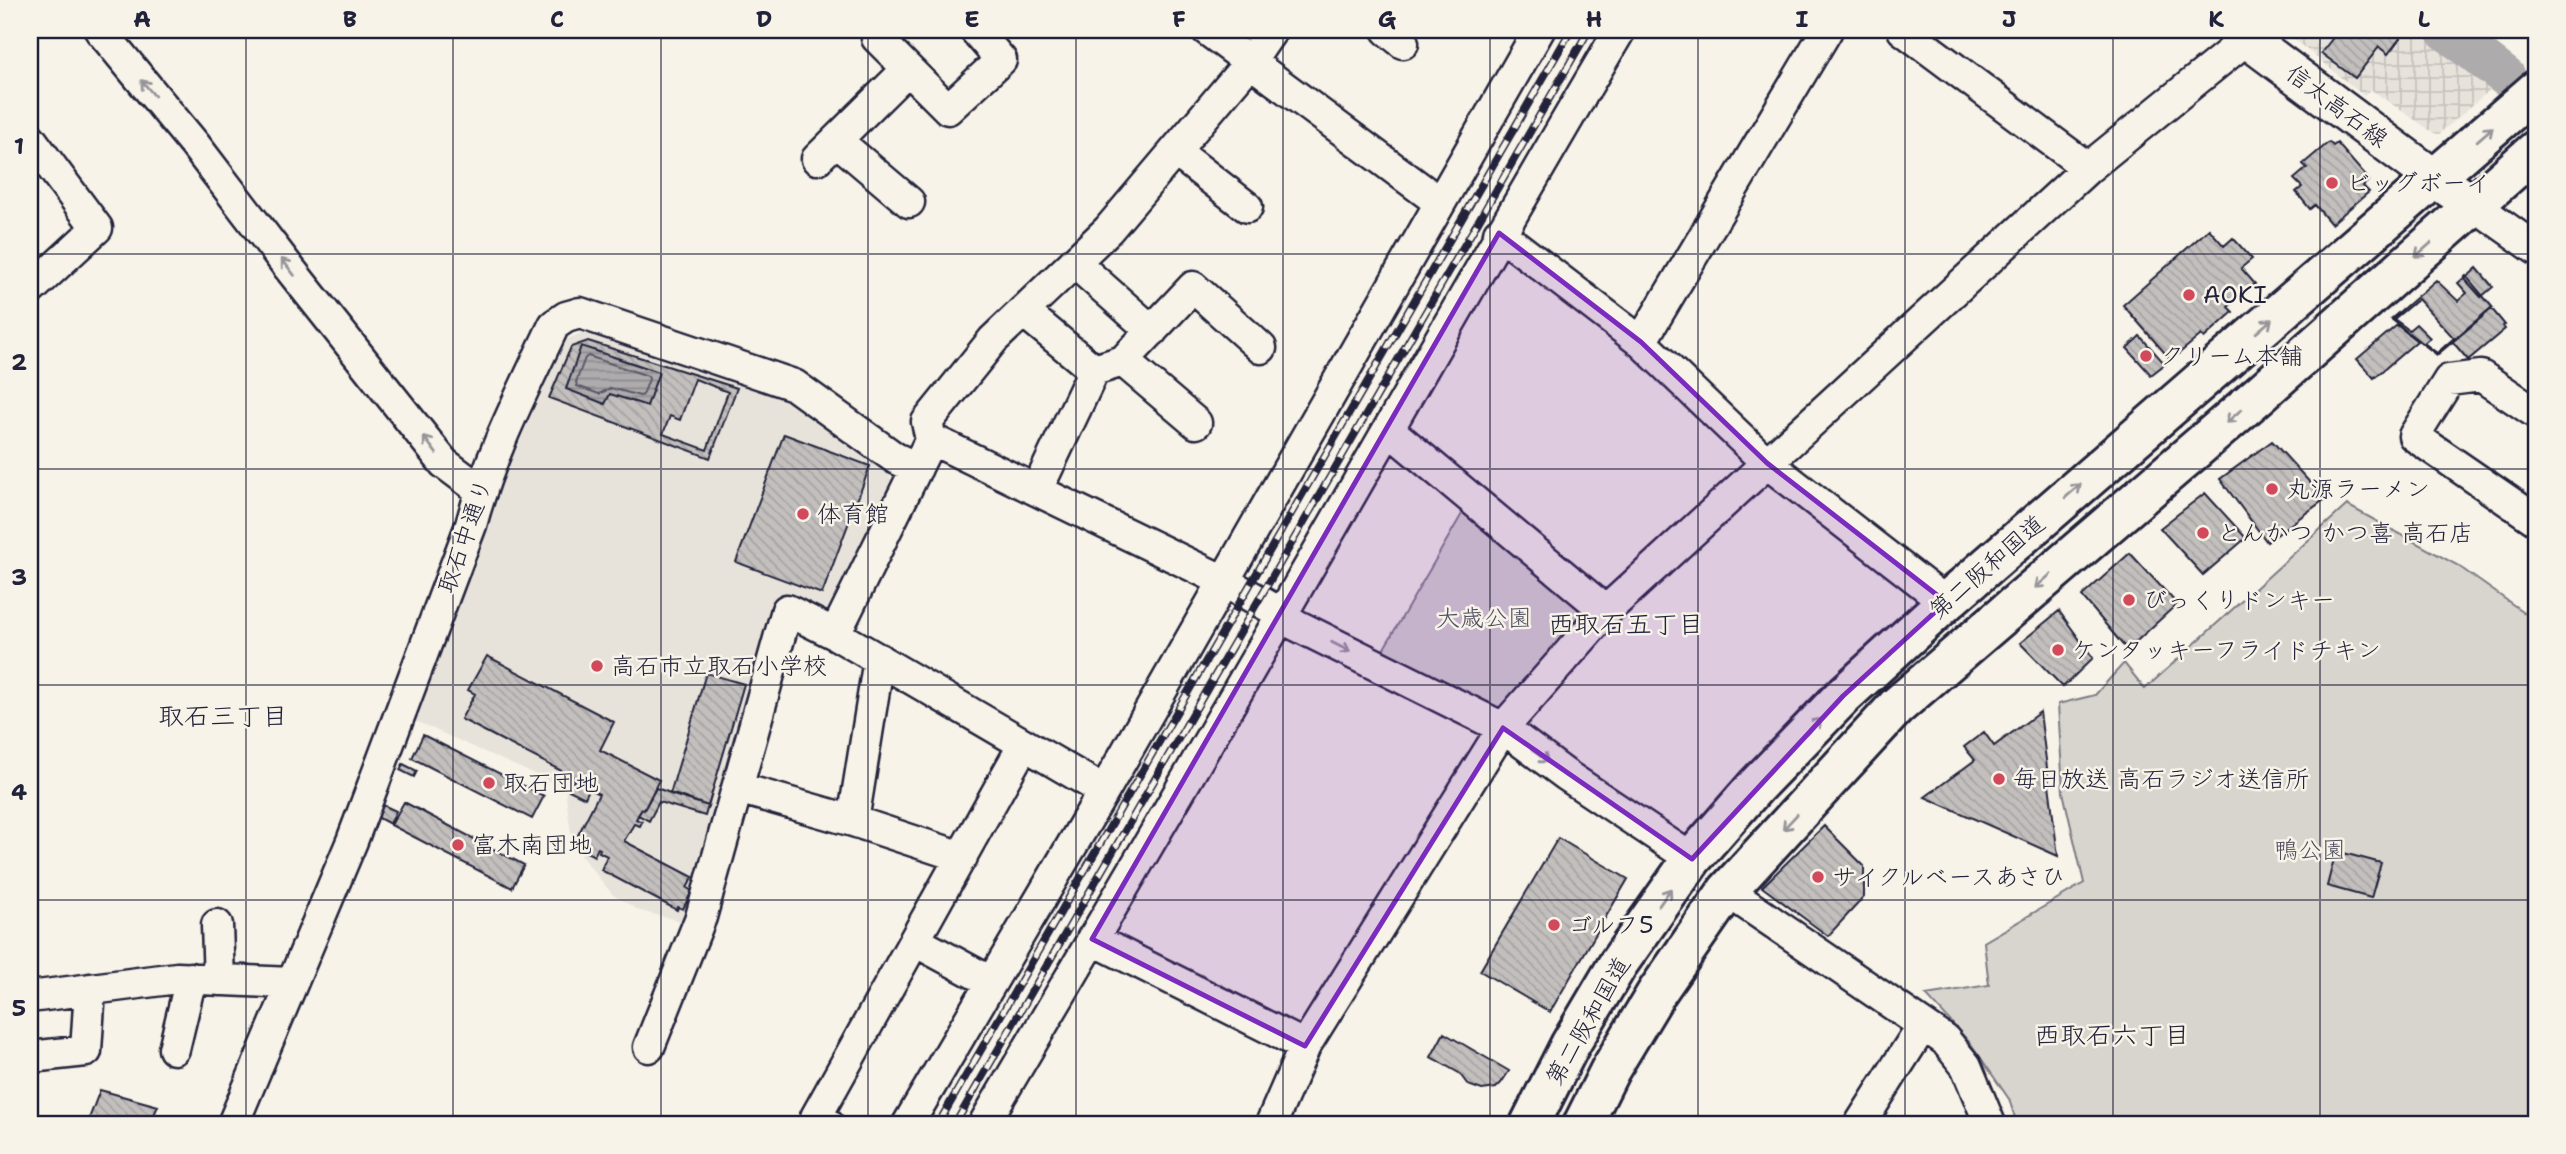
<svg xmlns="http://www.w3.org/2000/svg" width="2566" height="1154" font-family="'Shantell Sans','Klee One',sans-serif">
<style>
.built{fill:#e7e3db}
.industrial{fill:url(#industrial-grid)}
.park{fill:#d8d5cf;stroke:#7d7c85;stroke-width:2}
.water{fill:url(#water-rules);stroke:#76747f;stroke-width:2}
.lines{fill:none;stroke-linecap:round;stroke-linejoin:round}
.shore{stroke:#5a5969;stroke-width:2}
.river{stroke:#aeabad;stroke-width:40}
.building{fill:url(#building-back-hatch);stroke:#22223b;stroke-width:2;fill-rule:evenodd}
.minor-casing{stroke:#22223b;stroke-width:35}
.major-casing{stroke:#22223b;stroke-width:42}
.highway-casing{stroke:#22223b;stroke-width:44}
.minor{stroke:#f7f3e8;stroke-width:30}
.major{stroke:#f7f3e8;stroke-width:37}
.highway{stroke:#f7f3e8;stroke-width:38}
.rail-casing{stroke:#22223b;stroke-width:8}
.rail{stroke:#f7f3e8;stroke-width:5;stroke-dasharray:16;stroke-linecap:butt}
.oneway{stroke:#97959a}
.marked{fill:#7b2cbf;fill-opacity:0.2;stroke:#7b2cbf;stroke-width:5;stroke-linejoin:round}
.grid{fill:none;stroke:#22223b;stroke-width:2;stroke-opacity:0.55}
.poi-dot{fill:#d1495b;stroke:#f7f3e8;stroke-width:2.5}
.labels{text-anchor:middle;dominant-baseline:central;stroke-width:5;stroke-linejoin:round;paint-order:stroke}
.street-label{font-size:24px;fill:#22223b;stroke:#f7f3e8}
.poi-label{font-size:24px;fill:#22223b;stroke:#f7f3e8;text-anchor:start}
.park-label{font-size:24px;fill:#504f60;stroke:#f7f3e8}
.neighbourhood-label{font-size:26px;fill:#22223b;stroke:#f7f3e8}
.neatline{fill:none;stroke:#22223b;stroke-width:2.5}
.grid-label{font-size:23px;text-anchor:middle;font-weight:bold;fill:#22223b}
</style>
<defs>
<pattern id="industrial-grid" width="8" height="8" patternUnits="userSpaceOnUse" patternTransform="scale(1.75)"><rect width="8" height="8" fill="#e7e3db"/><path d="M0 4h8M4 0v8" fill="none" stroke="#c6c2bd"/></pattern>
<pattern id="water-rules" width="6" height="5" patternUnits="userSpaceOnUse" patternTransform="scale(1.75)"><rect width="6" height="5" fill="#aeabad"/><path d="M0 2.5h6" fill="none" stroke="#8d8b8e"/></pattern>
<pattern id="building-back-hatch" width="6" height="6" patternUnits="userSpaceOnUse" patternTransform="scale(1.75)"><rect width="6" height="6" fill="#c2bfbd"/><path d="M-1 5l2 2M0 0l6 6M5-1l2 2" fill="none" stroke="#a6a4a3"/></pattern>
</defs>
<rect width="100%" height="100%" fill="#f7f3e8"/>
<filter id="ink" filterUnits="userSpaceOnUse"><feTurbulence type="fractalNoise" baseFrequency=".0143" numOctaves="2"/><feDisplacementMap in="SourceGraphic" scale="14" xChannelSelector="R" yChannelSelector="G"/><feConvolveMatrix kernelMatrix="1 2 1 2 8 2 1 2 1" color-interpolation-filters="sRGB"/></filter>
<g filter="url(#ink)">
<!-- built -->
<path class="built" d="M586 331 769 387 889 471 892 484 830 609 819 612 793 602 689 923 640 911 613 895 582 857 571 834 565 788 413 720 503 479 565 340Z"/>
<!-- industrial -->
<path class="industrial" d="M2290 30H2419L2491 89 2439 134 2434 133 2370 89 2364 96 2290 36Z"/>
<!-- park -->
<path class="park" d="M2347 505 2457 565 2536 621V1124H2017L2009 1099 1971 1044 1926 995 1989 985 1984 942 2084 883 2063 792 2058 704 2095 695 2124 663 2145 689Z
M1466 507 1579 603 1577 617 1505 710H1490L1383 650Z"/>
<!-- water -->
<path class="water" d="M581 346 659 372 647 406 610 395 605 404 566 389Z"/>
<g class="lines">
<!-- shore -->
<path class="shore" d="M588 356 648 376 649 379 643 395 640 396 611 388 599 394 577 386 576 382 585 358Z"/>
<!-- river -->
<path class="river" d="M2445 30 2506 77"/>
</g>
<!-- building -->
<path class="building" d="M2339 30H2392L2401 37 2388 54 2379 47 2355 78 2321 53Z
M2329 142 2333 146 2337 143 2369 180 2363 186 2369 192 2331 224 2315 205 2310 209 2296 192 2302 187 2294 179 2307 168 2303 164Z
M2209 229 2224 246 2233 238 2252 259 2241 268 2255 284 2228 307 2233 312 2204 338 2201 335 2171 360 2123 305Z
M2477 268 2493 287 2481 297 2465 279Z
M2466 276 2493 308 2437 355 2391 319 2436 280 2458 301 2467 293 2458 283ZM2418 299 2454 338 2437 353 2424 343 2430 338 2416 324 2409 330 2394 319Z
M2491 308 2505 325 2503 326 2505 329 2468 360 2452 341Z
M2397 325 2417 341 2374 378 2357 359Z
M2140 336 2165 364 2151 375 2127 348Z
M588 341 737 388 710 458 549 398 571 347ZM581 346 659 372 647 406 610 394 605 404 566 389ZM695 379 728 392 707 450 663 434 670 416 680 420Z
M784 434 870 466 822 594 736 562Z
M2272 441 2325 499 2267 542 2220 479Z
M2205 493 2246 538 2203 575 2160 528Z
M2130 553 2177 604 2127 650 2082 596Z
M2059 611 2093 658 2063 687 2020 643Z
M487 656 614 722 600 750 659 780 644 810 642 809 636 819 642 822 640 826 634 824 624 841 693 877 687 888 692 891 683 909 678 907 677 910 601 870 607 856 599 852 600 849 598 848 594 856 579 848 583 841 577 837 599 794 589 789 585 798 569 790 575 778 461 719 475 694 468 690Z
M706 673 744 684 708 806 670 794Z
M2040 712 2058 856 1925 797 1975 760 1964 747 1984 732 1994 746Z
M423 735 544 796 532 819 412 758Z
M403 764 417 771 414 777 400 770Z
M656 788 708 806 705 816 659 802 649 821 638 815 642 809 644 810Z
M404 802 524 865 512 888 391 825Z
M383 805 396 811 390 824 377 817Z
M1824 826 1864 866V897L1828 936 1762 887Z
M1558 838 1628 879 1550 1012 1480 971Z
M2336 851 2381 863 2371 898 2327 886Z
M1444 1033 1509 1071 1501 1083 1496 1088 1482 1090 1468 1085 1459 1073 1431 1057Z
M100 1090 158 1106 150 1124H87Z"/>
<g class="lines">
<!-- minor casing -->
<g class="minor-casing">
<path id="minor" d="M100 30 195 145 286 264 444 463 480 490
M1207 30 1439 202
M1387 30 1403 43
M1903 30 2088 168
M877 38 948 109 1001 60 975 30
M30 138 97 228 30 290
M836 140 909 202
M1175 151 1247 207
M817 159 908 69
M2474 205 2536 249
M1499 233 1641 342 1767 463 1946 602
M1074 262 1152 331
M1023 311 1094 370
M1641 342 1827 30
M2536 413 2481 376 2449 380 2414 436 2536 520
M1196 423 1123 361 1193 287 1261 348
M1389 430 1606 611
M931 439 1224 581 1282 614 1292 623 1503 728 1566 775 1692 859
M1037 490 1094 370 1123 361
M738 788 853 821 962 857
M1104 791 835 634 931 439 927 422 993 340 1108 230 1250 62 1272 30
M853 821 879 659
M1727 891 1945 1040 1966 1066 1990 1124
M217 925 219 980
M1092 939 1305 1046
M915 941 991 982
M30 997 177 978 292 983
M649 1047 701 917 787 610 835 634
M174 1049 191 978
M30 1057 86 1051 90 989
M233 1124 352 841 471 525C490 454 523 391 554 325L566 317 580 313 794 385 895 458 917 468
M828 1124 816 1117 1024 744
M908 1124 1104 791 1539 30
M984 1124C1063 989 1144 854 1222 718 1355 489 1485 258 1620 30
M1271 1124 1305 1046 1503 728 1606 611 2088 168 2258 30
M1860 1124 1923 1025"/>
</g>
<!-- major casing -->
<g class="major-casing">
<path id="major" d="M2235 30 2434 178 2474 205"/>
</g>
<!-- highway casing -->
<g class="highway-casing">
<path id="highway" d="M1530 1124 1570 1045 1618 964 1692 859 1756 786 1843 696 1946 602 2536 90
M1583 1124 1610 1070 1657 992 1727 891 1896 707 2260 394 2536 150"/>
</g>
<!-- minor -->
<use href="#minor" class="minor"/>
<!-- major -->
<use href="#major" class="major"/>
<!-- highway -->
<use href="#highway" class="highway"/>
<!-- rail casing -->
<g class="rail-casing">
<path id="rail" d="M938 1124 1571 30
M955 1124 1589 30"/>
</g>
<!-- rail -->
<use href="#rail" class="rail"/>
</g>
<!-- one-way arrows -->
<defs><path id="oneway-shaft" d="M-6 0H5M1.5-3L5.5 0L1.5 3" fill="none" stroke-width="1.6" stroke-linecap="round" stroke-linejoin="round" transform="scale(1.75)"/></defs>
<g class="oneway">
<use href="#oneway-shaft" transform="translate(148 88) rotate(-130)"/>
<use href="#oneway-shaft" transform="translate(2485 134) rotate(-41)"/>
<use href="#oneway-shaft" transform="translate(2423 250) rotate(139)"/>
<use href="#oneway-shaft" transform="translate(288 267) rotate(-128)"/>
<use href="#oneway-shaft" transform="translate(2264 326) rotate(-41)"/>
<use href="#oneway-shaft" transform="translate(2234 416) rotate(139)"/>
<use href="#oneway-shaft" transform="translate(430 445) rotate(-127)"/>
<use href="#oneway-shaft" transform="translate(2073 491) rotate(-41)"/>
<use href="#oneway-shaft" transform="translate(2043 581) rotate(139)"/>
<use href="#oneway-shaft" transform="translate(1341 647) rotate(27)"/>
<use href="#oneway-shaft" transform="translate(1814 726) rotate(-46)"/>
<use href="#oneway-shaft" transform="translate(1540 756) rotate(37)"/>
<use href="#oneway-shaft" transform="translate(1790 822) rotate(133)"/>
<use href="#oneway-shaft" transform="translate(1665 897) rotate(-55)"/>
</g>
</g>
<!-- marked area -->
<path class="marked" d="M1499 233 1641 342 1767 463 1946 602 1843 696 1692 859 1503 728 1305 1046 1092 939Z"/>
<!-- grid -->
<path class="grid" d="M246 30V1124M453 30V1124M661 30V1124M868 30V1124M1076 30V1124M1283 30V1124M1490 30V1124M1698 30V1124M1905 30V1124M2113 30V1124M2320 30V1124M30 254H2536M30 469H2536M30 685H2536M30 900H2536"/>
<!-- markers -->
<g class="poi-dot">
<circle cx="2332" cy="183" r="7"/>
<circle cx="2189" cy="295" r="7"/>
<circle cx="2146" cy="356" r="7"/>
<circle cx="2272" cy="489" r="7"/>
<circle cx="803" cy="514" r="7"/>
<circle cx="2203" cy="533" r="7"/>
<circle cx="2129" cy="600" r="7"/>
<circle cx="2058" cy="650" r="7"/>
<circle cx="597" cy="666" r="7"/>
<circle cx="1999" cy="779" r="7"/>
<circle cx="489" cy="783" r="7"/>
<circle cx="458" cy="845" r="7"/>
<circle cx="1818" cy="877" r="7"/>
<circle cx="1554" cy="925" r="7"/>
</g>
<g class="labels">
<!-- street labels -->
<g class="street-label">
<text transform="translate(2337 106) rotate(37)">信太高石線</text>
<text transform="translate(465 536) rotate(-71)">取石中通り</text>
<text transform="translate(1987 567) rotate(-41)">第二阪和国道</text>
<text transform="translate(1588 1021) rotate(-60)">第二阪和国道</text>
</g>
<!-- poi labels -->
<g class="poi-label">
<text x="2346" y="183">ビッグボーイ</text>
<text x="2203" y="295">AOKI</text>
<text x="2160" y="356">クリーム本舗</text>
<text x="2286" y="489">丸源ラーメン</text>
<text x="817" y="514">体育館</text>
<text x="2217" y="533">とんかつ かつ喜 高石店</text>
<text x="2143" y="600">びっくりドンキー</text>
<text x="2072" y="650">ケンタッキーフライドチキン</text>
<text x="611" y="666">高石市立取石小学校</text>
<text x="2013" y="779">毎日放送 高石ラジオ送信所</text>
<text x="503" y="783">取石団地</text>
<text x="472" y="845">富木南団地</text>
<text x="1832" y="877">サイクルベースあさひ</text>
<text x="1568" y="925">ゴルフ5</text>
</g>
<!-- park labels -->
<g class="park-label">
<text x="1484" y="618">大歳公園</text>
<text x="2310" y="850">鴨公園</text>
</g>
<!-- neighbourhood labels -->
<g class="neighbourhood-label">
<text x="1626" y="623">西取石五丁目</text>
<text x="223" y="715">取石三丁目</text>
<text x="2112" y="1034">西取石六丁目</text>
</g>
</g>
<!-- margin -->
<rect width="2566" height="1154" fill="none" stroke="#f7f3e8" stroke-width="77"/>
<rect x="38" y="38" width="2490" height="1078" class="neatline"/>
<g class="grid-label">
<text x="142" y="27">A</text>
<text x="350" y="27">B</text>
<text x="557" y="27">C</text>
<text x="764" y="27">D</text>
<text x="972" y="27">E</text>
<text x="1179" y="27">F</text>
<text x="1387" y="27">G</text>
<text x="1594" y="27">H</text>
<text x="1802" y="27">I</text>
<text x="2009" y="27">J</text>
<text x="2216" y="27">K</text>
<text x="2424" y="27">L</text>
<text x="19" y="154">1</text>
<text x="19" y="370">2</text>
<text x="19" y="585">3</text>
<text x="19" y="800">4</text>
<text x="19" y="1016">5</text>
</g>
</svg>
